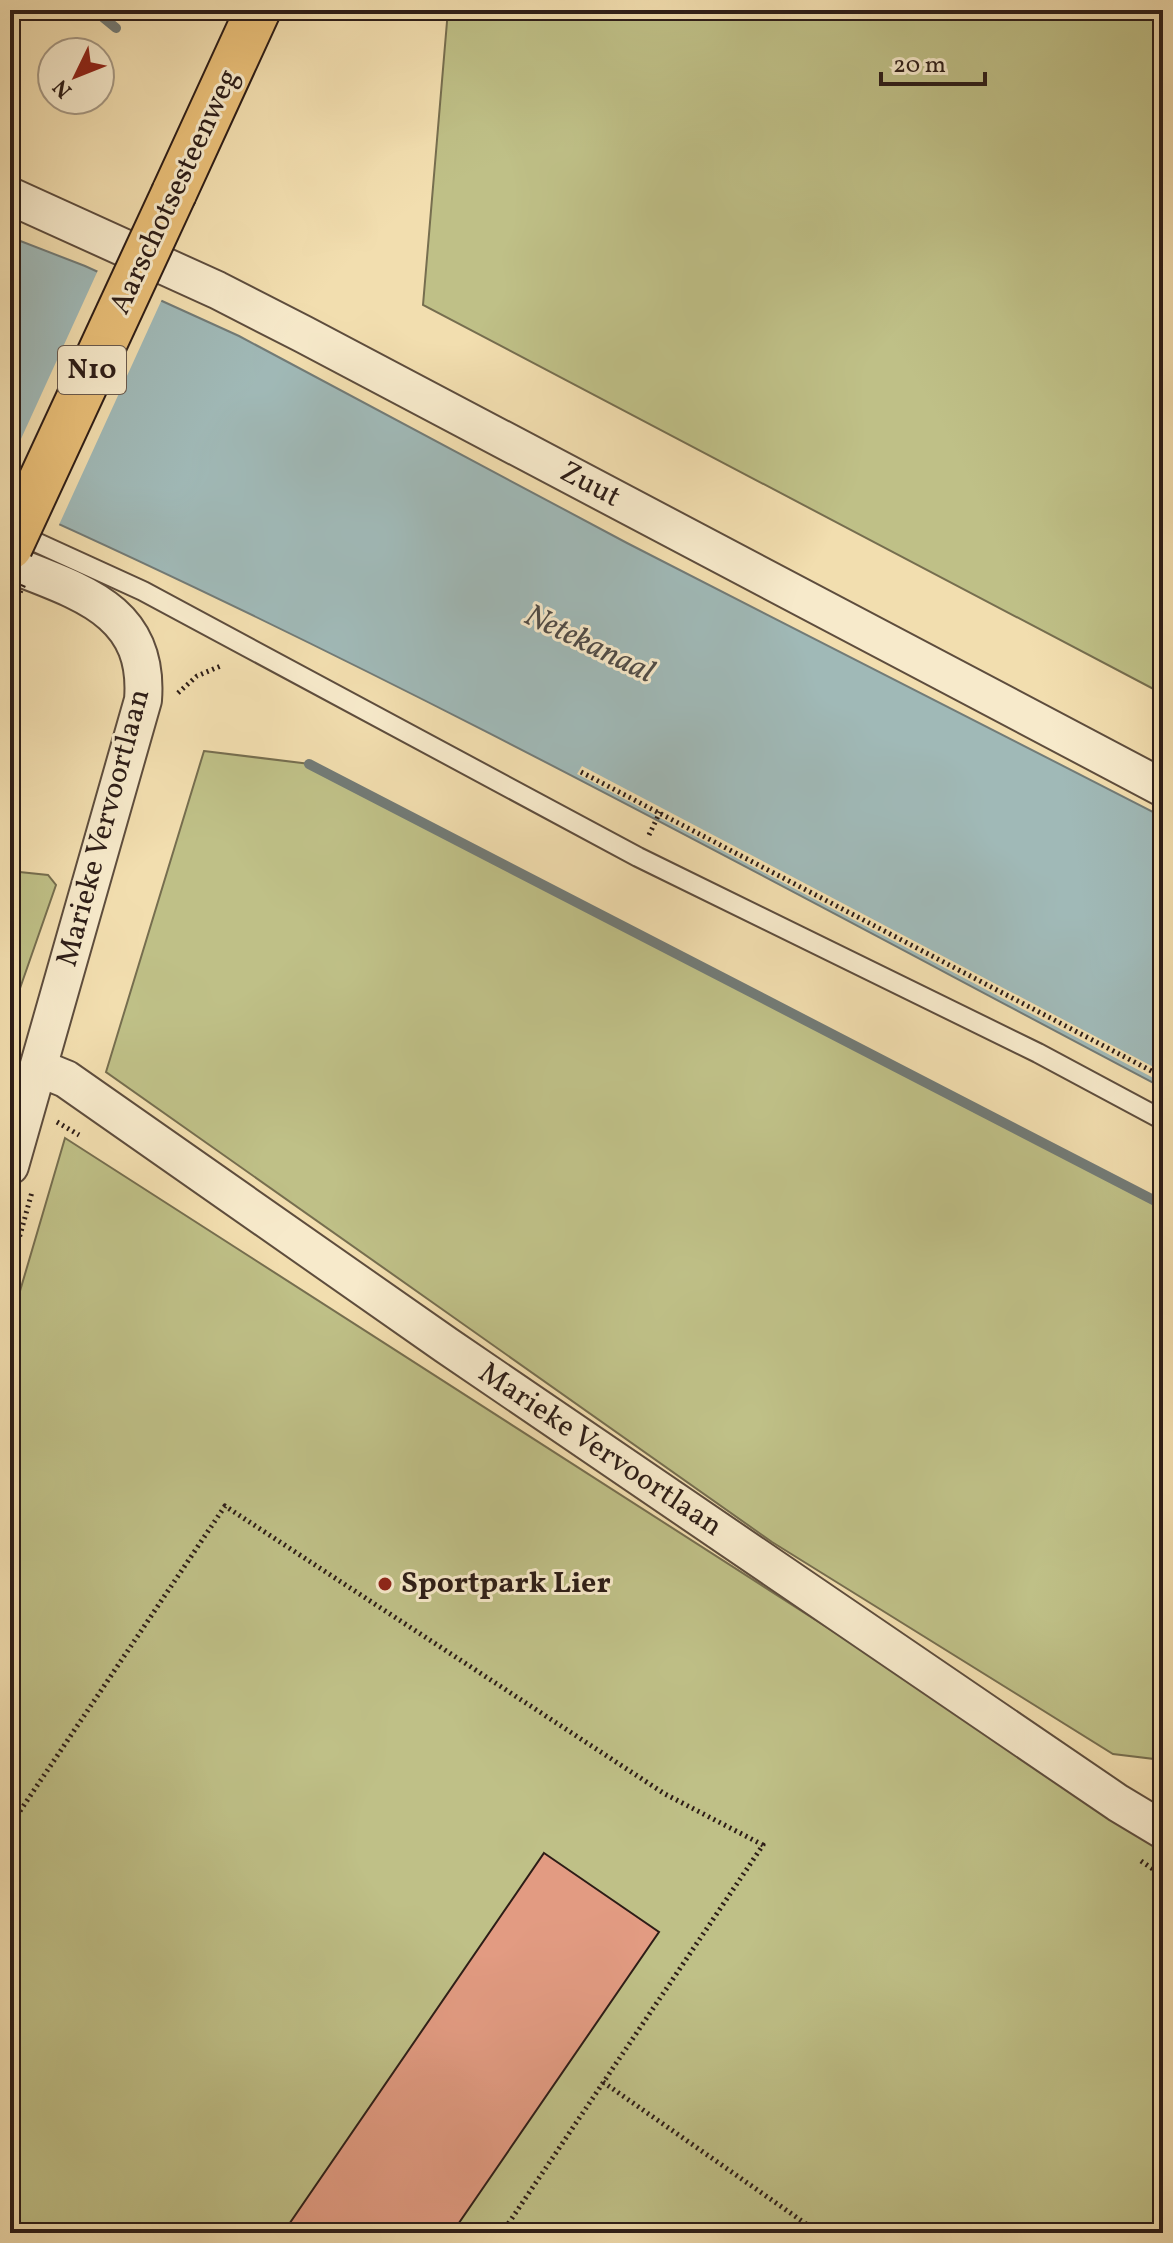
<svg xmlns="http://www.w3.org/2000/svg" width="1173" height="2243" font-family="Vollkorn,serif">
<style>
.green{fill:#bfc087;stroke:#766e4f;stroke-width:2}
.water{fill:#a0b9b7;stroke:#727b77;stroke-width:2}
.pier{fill:#f2deaf}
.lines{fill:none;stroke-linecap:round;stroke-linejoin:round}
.stream{stroke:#727b77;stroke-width:10}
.building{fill:#e29b82;stroke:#2d1d17;stroke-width:2}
.service-casing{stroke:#5e4d3d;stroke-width:22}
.minor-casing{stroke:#5e4d3d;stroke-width:40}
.primary-casing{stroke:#2d1d17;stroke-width:48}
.path{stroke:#2d1d17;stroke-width:5;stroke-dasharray:2 4;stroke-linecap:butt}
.service{stroke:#f7eacb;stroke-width:18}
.minor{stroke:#f7eacb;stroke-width:36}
.primary{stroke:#e9bf78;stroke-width:44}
.primary-bridge-casing{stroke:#2d1d17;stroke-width:48;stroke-linecap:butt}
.path-bridge{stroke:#2d1d17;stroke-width:5;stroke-dasharray:2 4;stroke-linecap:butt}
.primary-bridge{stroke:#e9bf78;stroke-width:44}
.poi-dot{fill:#8f2418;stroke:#f7eacb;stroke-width:3}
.labels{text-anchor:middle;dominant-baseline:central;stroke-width:6;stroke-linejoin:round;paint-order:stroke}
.shield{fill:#f7eacb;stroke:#6a5a4d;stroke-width:2}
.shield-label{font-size:28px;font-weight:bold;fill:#2d1d17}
.street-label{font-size:30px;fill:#2d1d17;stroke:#f7eacb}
.poi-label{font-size:30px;font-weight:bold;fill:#2d1d17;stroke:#f7eacb;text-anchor:start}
.water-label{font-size:32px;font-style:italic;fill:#504c47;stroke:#f7eacb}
</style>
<rect width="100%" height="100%" fill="#f2deaf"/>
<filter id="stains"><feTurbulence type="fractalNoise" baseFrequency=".0025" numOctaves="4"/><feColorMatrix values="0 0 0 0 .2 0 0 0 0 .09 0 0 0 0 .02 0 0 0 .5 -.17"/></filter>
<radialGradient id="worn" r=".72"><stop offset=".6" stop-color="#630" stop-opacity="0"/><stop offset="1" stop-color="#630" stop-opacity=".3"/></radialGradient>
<!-- green -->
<path class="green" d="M448 10H1163V694L423 305Z
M204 751 310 764 1163 1205V1760L1113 1754 772 1542 106 1072Z
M10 871 48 875 56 885 10 1017Z
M65 1138 1163 1843V2233H15L10 2229V1325Z"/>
<!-- water -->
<path class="water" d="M10 237 85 266 239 336 627 543 1163 817V1088C782 887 403 678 10 502Z"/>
<!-- pier -->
<path class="pier" d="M99 268 163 297 58 527 10 506V463Z
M582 766 1163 1072V1083L577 774Z"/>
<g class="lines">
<!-- stream -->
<path class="stream" d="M94 10 116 28
M309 764 1163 1205"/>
</g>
<!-- building -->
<path class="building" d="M544 1853 659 1932 452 2233H283Z"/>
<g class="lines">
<!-- service casing -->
<g class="service-casing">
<path id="service" d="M16 533 143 591 638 857 1038 1053 1163 1120"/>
</g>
<!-- minor casing -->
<g class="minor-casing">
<path id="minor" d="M10 196 217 290 303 334 1163 788
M10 564C80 592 150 610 143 700L10 1166
M39 1068 66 1079 446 1345 1118 1803 1163 1830"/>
</g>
<!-- primary casing -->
<g class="primary-casing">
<path id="primary" d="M174 193 258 10"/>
</g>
<!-- path -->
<path class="path" d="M178 693 197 676 223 665
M581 772 1163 1077
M649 835 660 812
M57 1122 79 1135
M10 1271 32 1192
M10 1826 225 1506 665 1794 763 1845 502 2233
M1141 1861 1163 1876
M603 2082 819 2233"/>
<!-- service -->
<use href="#service" class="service"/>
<!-- minor -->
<use href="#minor" class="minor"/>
<!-- primary -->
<use href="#primary" class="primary"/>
<!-- primary-bridge casing -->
<g class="primary-bridge-casing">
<path id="primary-bridge" d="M10 547 174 193"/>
</g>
<!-- path-bridge -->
<path class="path-bridge" d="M10 614 25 582"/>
<!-- primary-bridge -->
<use href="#primary-bridge" class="primary-bridge"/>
</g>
<!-- markers -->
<circle class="poi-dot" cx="385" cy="1584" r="8"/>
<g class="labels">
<!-- shield labels -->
<rect class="shield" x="58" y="346" width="68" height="48" rx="6"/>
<g class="shield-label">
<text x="92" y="370">N10</text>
</g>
<!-- street labels -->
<g class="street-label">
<text transform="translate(175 192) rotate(-65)">Aarschotsesteenweg</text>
<text transform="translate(590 485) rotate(28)">Zuut</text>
<text transform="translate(104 828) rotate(-75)">Marieke Vervoortlaan</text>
<text transform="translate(600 1450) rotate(34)">Marieke Vervoortlaan</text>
</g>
<!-- poi labels -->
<g class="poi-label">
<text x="401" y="1584">Sportpark Lier</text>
</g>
<!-- water labels -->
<g class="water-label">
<text transform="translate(589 645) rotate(26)">Netekanaal</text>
</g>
</g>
<!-- margin -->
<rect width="1173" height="2243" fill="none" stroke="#f2deaf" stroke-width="40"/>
<rect x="12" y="12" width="1149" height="2219" fill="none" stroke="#2d1d17" stroke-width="4"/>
<rect x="20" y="20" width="1133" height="2203" fill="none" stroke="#2d1d17" stroke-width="2"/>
<!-- north arrow -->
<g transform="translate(76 76) rotate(227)"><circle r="38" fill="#f7eacb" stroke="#a69883" stroke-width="2"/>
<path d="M0-6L14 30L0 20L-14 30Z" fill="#8f2418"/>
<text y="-12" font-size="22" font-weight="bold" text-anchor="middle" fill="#2d1d17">N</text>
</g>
<!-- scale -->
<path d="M881 72v12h104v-12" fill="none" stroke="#2d1d17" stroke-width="4"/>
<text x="893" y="72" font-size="24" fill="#2d1d17" stroke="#f7eacb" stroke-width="6" paint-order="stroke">20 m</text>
<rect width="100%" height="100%" filter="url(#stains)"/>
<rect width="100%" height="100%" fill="url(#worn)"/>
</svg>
